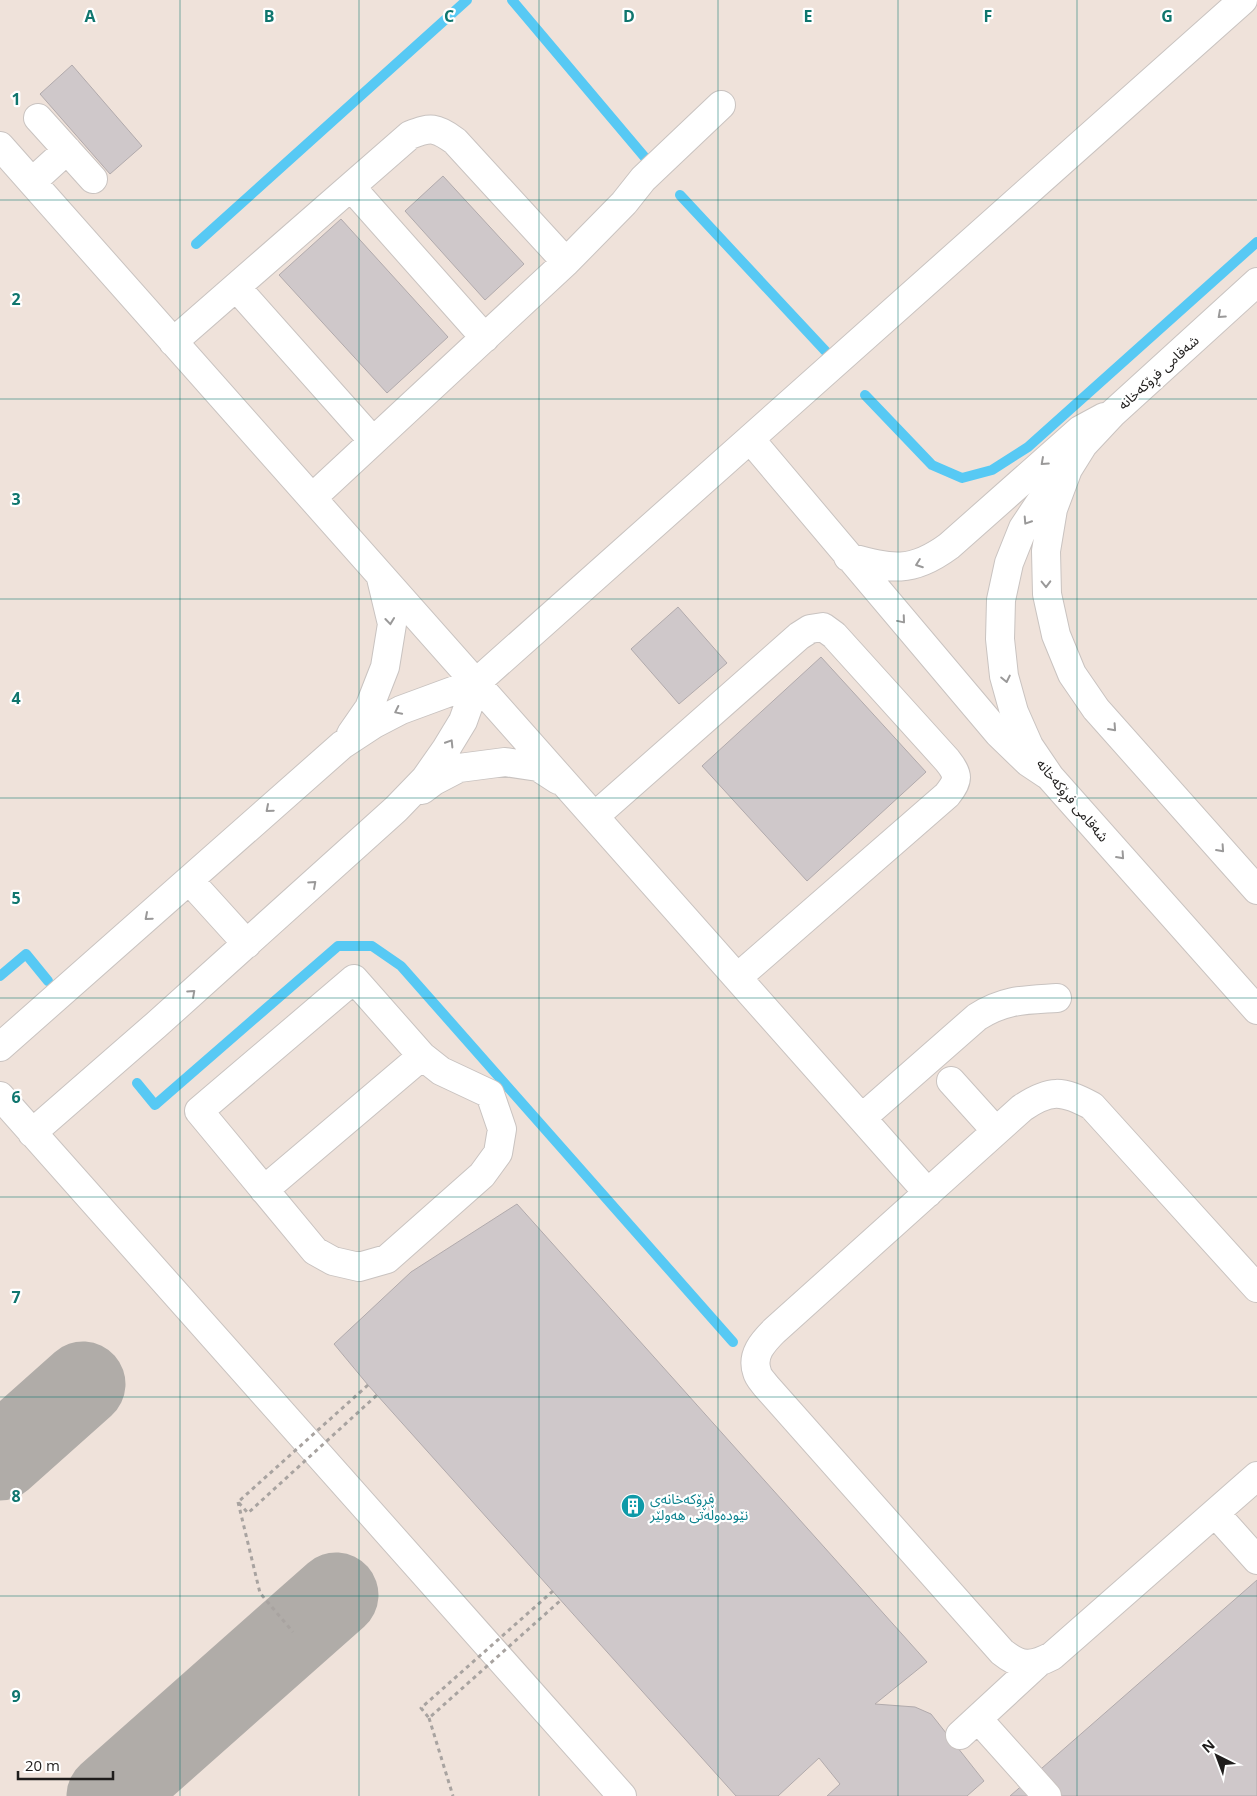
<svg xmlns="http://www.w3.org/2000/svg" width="1257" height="1796" font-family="'Open Sans','Noto Sans Arabic',sans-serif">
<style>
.built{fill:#efe2da}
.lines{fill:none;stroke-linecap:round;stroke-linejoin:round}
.stream{stroke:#57c9f4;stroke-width:10}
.taxiway{stroke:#b0aca8;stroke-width:85}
.building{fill:#cfc8ca;stroke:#b1aaac}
.minor-casing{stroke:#c9c3c0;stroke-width:30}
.major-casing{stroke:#c9c3c0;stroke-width:30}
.path{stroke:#a8a3a0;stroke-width:3;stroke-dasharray:4 4;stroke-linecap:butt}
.minor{stroke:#fff;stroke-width:28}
.major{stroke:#fff;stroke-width:28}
.path-bridge{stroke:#a8a3a0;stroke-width:3;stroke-dasharray:4 4;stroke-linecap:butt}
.oneway{stroke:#9a9999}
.grid{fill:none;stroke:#0f766e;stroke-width:1;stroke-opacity:0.55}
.labels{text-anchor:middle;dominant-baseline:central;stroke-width:4.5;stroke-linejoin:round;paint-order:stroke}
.street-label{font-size:14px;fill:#1f1d1c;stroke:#fff}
.culture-label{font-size:14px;fill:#0d838f;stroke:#fff;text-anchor:start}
.grid-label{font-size:16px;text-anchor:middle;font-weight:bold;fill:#0f766e;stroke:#fff;stroke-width:4.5;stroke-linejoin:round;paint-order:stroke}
</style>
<rect width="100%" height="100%" fill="#f5efeb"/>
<!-- built -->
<path class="built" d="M0 0H1257V1796H0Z"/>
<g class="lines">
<!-- stream -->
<path class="stream" d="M512 0 653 167
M680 195 831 357
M196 244 467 0
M865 395 932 465 962 478 992 470 1028 447 1257 242
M0 976 26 954 48 981
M137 1083 155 1105 338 946H372L401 966 733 1342"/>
<!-- taxiway -->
<path class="taxiway" d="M0 1458 83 1384
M109 1796 336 1595"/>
</g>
<!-- building -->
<path class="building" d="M72 65 142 146 110 174 40 94Z
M443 176 524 264 485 300 405 211Z
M341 219 448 337 387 393 279 275Z
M678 607 727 663 679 704 631 649Z
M821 657 926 772 807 881 702 766Z
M517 1204 927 1662 875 1704 915 1707 931 1714 984 1781 967 1796H827L840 1784 819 1758 778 1796H736L368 1385 334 1344 411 1272Z
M1257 1580V1796H1010Z"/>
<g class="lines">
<!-- minor casing -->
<g class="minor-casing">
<path id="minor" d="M38 118 93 179
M0 146 928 1193
M32 182 67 150
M351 187 485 338
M236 287 373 441
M173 342 410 135C431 127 436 127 455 141L566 262
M750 439 999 734 1028 762 1046 774
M312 498 566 262 624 203 643 179 721 105
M848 557C892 569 911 574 949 546L1080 430 1104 417
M351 734 369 708 385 667 392 624 381 578
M422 790 434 781 459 768 505 762 538 767 558 780
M595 816 799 636 810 629 823 627 834 635 947 760C959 775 959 780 947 795L738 977
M189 880 247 944
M354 979 422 1056 441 1071 490 1094 502 1129 498 1153 482 1175 387 1259 359 1267 333 1261 315 1251 199 1111Z
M0 1047 342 745 374 724 401 710 477 682 1243 0
M951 1081 996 1131
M0 1096 622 1796
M863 1117 977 1017C1005 999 1026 1000 1057 998
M32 1133 156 1025 396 809 425 779 446 749 463 721 477 682
M264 1190 422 1056
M1257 1288 1092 1106C1062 1090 1050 1089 1022 1108L774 1331C763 1342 751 1355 757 1372 758 1377 763 1382 766 1386L1002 1652C1021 1667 1031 1667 1052 1656L1257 1476
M1215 1513 1257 1560
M978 1719 1047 1796
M960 1735 1038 1663"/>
</g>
<!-- major casing -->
<g class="major-casing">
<path id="major" d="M1257 282 1112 414 1083 445 1068 469 1053 509 1046 551 1047 594 1056 635 1072 674 1096 709 1257 890
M1055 484 1043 498 1023 528 1009 563 1001 600 1000 639 1004 676 1014 712 1029 746 1050 777 1257 1010"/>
</g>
<!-- path -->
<path class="path" d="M238 1502 260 1593 293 1632
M429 1718 453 1796"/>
<!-- minor -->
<use href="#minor" class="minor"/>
<!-- major -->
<use href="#major" class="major"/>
<!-- path-bridge -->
<path class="path-bridge" d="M368 1385 238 1502 248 1513 377 1395
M553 1591 421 1708 429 1718 561 1600"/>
</g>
<!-- one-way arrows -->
<defs><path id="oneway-chevron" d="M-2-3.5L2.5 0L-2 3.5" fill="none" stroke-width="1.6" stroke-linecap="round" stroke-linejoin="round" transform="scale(1.25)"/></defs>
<g class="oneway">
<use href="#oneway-chevron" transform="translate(1221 315) rotate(138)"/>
<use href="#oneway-chevron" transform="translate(1044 462) rotate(138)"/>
<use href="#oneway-chevron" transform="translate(1027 521) rotate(123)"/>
<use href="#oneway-chevron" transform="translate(919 564) rotate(160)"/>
<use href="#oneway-chevron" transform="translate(1046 584) rotate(89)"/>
<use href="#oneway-chevron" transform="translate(902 620) rotate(50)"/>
<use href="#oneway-chevron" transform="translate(390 621) rotate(84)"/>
<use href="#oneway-chevron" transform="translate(1006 679) rotate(78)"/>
<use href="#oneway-chevron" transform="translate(398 711) rotate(154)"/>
<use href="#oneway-chevron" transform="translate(1113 728) rotate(48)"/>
<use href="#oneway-chevron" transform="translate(450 743) rotate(-58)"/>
<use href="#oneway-chevron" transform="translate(269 809) rotate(139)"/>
<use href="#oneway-chevron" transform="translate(1221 849) rotate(48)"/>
<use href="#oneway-chevron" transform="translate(1121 856) rotate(48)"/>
<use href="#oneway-chevron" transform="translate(313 884) rotate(-42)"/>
<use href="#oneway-chevron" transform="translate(148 917) rotate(139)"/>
<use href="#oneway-chevron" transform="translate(192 993) rotate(-42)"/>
</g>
<!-- grid -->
<path class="grid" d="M180 0V1796M359 0V1796M539 0V1796M718 0V1796M898 0V1796M1077 0V1796M0 200H1257M0 399H1257M0 599H1257M0 798H1257M0 998H1257M0 1197H1257M0 1397H1257M0 1596H1257"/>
<!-- icons -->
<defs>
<g id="building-disc" transform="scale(1.25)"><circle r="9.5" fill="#0f9aa8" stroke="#fff"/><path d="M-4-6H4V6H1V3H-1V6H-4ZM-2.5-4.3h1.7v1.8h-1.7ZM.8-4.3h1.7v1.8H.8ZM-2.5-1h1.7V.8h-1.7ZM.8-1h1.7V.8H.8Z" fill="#fff"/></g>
</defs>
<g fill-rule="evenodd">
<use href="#building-disc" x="633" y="1506"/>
</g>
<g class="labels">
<!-- street labels -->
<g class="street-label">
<text transform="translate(1158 372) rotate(-42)">شەقامی فڕۆکەخانە</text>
<text transform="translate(1073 800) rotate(50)">شەقامی فڕۆکەخانە</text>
</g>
<!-- culture labels -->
<g class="culture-label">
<text x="650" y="1498">فڕۆکەخانەی<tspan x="650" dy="16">نێودەوڵەتی هەولێر</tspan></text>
</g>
</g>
<g class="grid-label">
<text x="90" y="22">A</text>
<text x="269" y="22">B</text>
<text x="449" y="22">C</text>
<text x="629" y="22">D</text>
<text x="808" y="22">E</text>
<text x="988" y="22">F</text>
<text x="1167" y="22">G</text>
<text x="16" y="105">1</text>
<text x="16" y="305">2</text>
<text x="16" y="505">3</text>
<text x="16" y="704">4</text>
<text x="16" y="904">5</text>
<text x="16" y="1103">6</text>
<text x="16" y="1303">7</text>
<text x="16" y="1502">8</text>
<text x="16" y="1702">9</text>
</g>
<!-- north arrow -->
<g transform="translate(1217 1756) rotate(318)" stroke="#ffffff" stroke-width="4" paint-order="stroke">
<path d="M0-4L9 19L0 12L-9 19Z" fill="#1f1d1c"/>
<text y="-8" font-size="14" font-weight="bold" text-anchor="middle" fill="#1f1d1c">N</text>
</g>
<!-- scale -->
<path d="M18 1771v8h95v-8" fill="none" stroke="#1f1d1c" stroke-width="2.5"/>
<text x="25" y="1771" font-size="15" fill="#1f1d1c" stroke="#ffffff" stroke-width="4" paint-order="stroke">20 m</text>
</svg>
